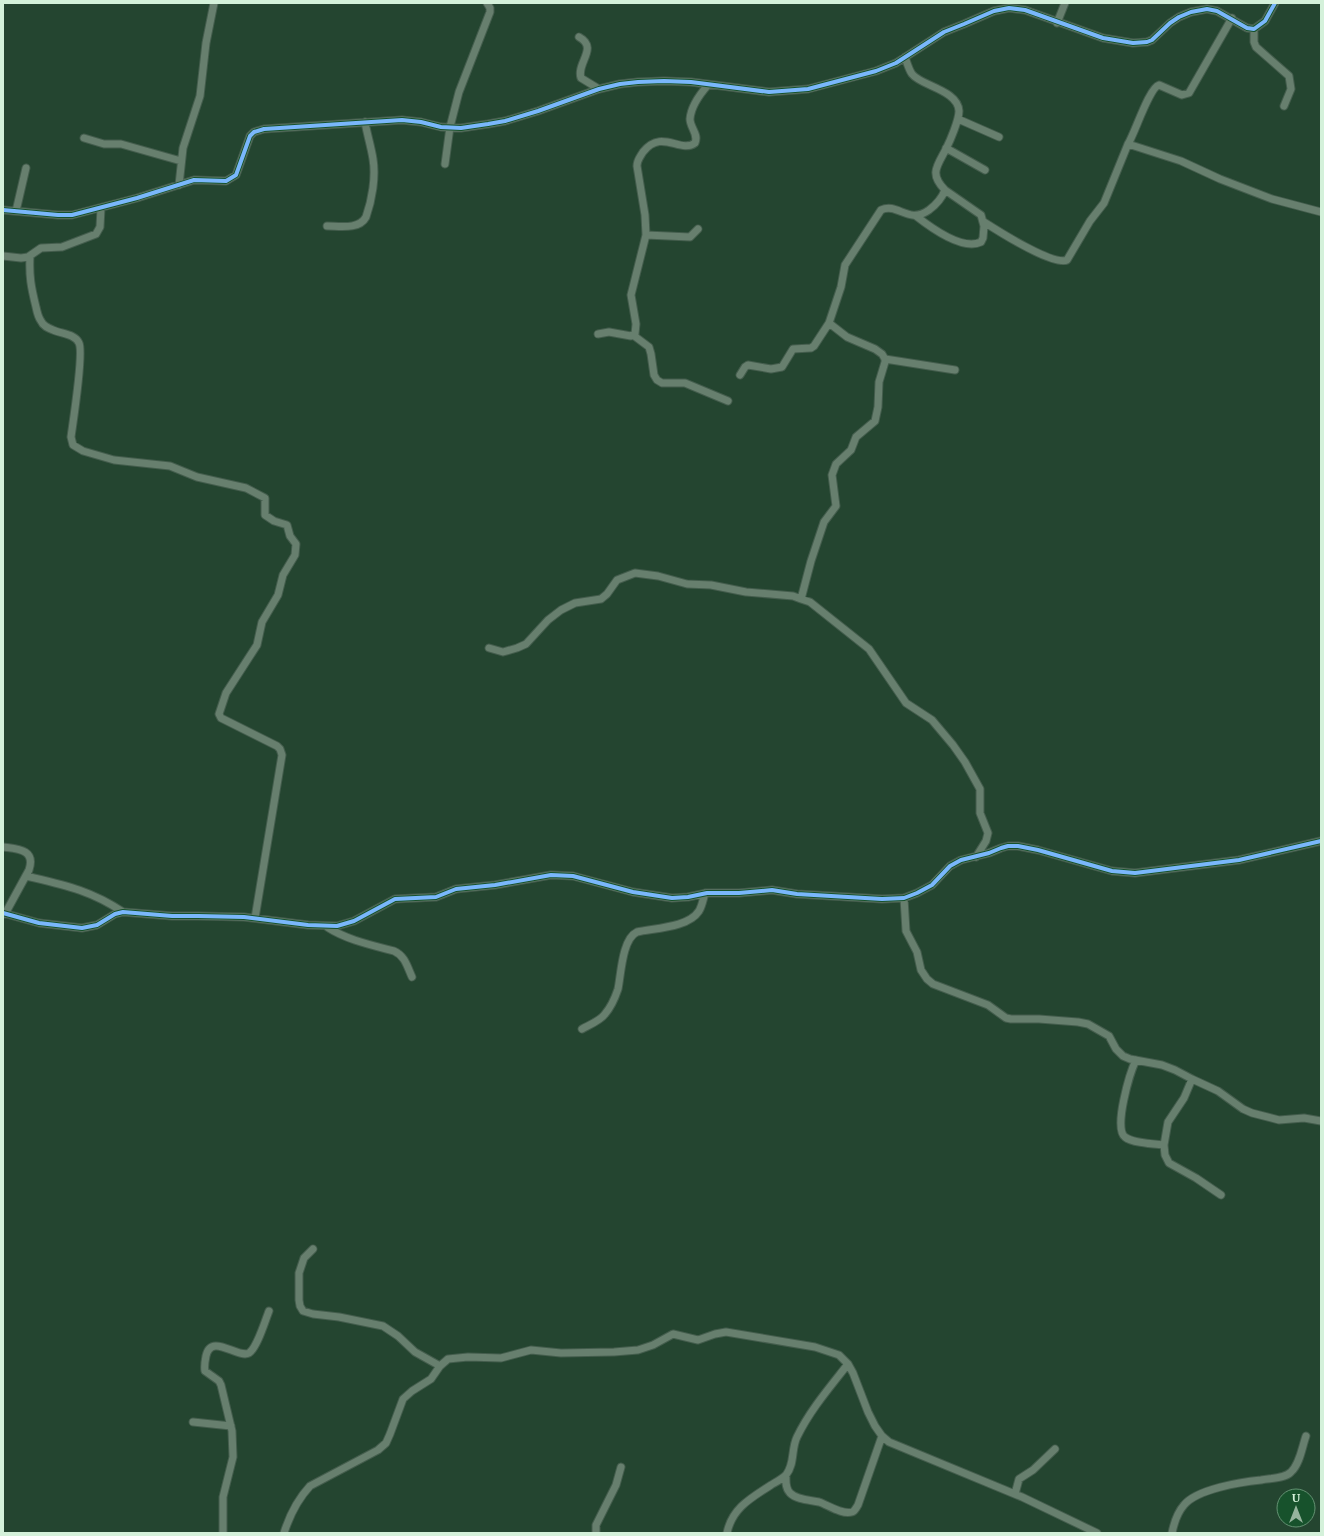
<svg xmlns="http://www.w3.org/2000/svg" width="1324" height="1536" font-family="Merriweather,serif">
<style>
.lines{fill:none;stroke-linecap:round;stroke-linejoin:round}
.street-casing{stroke:#445d4d;stroke-width:9}
.street{stroke:#677f6e;stroke-width:7}
.cycleway-casing{stroke:#17522c;stroke-width:6}
.cycleway{stroke:#7ab7fb;stroke-width:4}
</style>
<rect width="100%" height="100%" fill="#244530"/>
<g class="lines">
<!-- street casing -->
<g class="street-casing">
<path id="street" d="M1232 18 1189 93 1182 95 1159 85C1149 88 1135 133 1128 144L1181 161 1220 179 1272 199 1321 212
M1057 23 1065 3
M1254 29V42L1256 47 1289 76 1291 89 1284 106
M579 37C599 48 576 63 581 78L599 89
M905 57C907 63 909 70 912 74 921 86 958 90 959 111 959 120 950 141 946 149 937 166 929 174 945 190 942 198 937 204 929 210 908 225 898 202 881 210L845 265 841 287 829 323 847 337 875 349 882 354 885 359V362L879 382 878 407 875 421 856 437 851 450 836 464 832 475 836 506 824 522 811 561 801 599 810 602 869 649 906 703 932 720 953 745 965 762 980 789V813L988 833 986 841 976 857
M958 119 999 137
M84 138 104 144H121L181 161
M946 148 985 170
M445 164 450 127 459 92 490 12V8L487 3
M179 185 183 148 200 96 206 43 214 3
M3 210 58 215H72L137 198 194 180 226 181 236 175 250 136 254 132 264 129 402 120 421 122 441 127 461 128 488 124 505 121 538 111 599 89 620 84 638 82 664 81 691 82 769 92 808 89 876 71 896 63 944 32 964 24 994 11 1009 8 1025 10 1103 38 1133 43 1147 42 1152 40 1170 23 1179 17 1191 12 1207 9 1217 11 1247 28 1254 29 1265 21 1275 3
M16 211 26 168
M916 216C930 227 962 251 981 242L983 238 984 226 981 215 945 190
M984 222C998 231 1053 266 1067 260L1090 221 1104 203 1128 144
M327 226C339 226 359 230 366 217 372 200 376 177 373 159 371 146 367 134 365 122
M646 235 690 237 698 229
M3 256 21 258 28 257 41 248 62 247 96 234 100 227 101 208
M30 256C29 276 31 287 36 307 37 312 38 317 41 321 43 326 48 328 53 330 62 334 75 334 79 343 84 353 73 422 71 437L73 445 83 451 114 460 170 466 197 477 246 488 265 498V515L274 521 287 525 290 536 296 544 295 555 283 575 278 595 262 622 257 645 226 693 219 714 221 718 277 746 280 749 282 755 255 918
M598 334 609 332 631 336 635 334 636 324 631 295 646 235 645 215 637 166C637 160 640 157 643 152 662 128 680 154 695 143 699 134 690 128 690 119 691 106 700 94 708 85
M633 335 649 347 651 354 654 375 657 380 662 383H685L728 401
M885 359 955 370
M740 375 745 367 748 365 771 369 782 367 793 349 811 348 814 346 829 323
M489 648 503 652 517 648 526 644 548 620 561 610 575 603 601 599 607 594 617 580 635 573 658 576 687 584 711 585 746 592 793 596 801 599
M3 847C17 849 36 849 29 870L5 914
M26 876C64 885 90 890 123 912
M904 898 906 931 917 952 921 970 927 979 933 984 988 1005 1006 1018 1011 1019H1039L1078 1022 1088 1024 1109 1036 1116 1049 1123 1056 1130 1059 1162 1065 1175 1070 1192 1079 1218 1091 1243 1109 1252 1113 1279 1120 1304 1118 1321 1121
M3 913 39 923 82 928 97 925 115 914 123 912 172 916H198L244 917 308 925 337 926 354 921 395 899 436 897 456 889 495 885 551 875 573 876 633 892 672 898 688 897 707 893H739L772 890 797 894 882 899 904 898 917 893 932 885 950 866 961 860 989 853 1001 848 1008 846H1018L1038 850 1112 871 1135 873 1239 860 1321 841
M327 927C347 940 371 945 394 951 405 956 407 966 412 977
M582 1029C589 1025 600 1021 605 1014 611 1007 615 998 618 989 621 975 622 939 637 932 654 928 688 928 699 911 702 906 703 900 705 893
M1136 1060C1130 1072 1113 1129 1125 1137 1132 1143 1154 1144 1164 1145
M1192 1079 1184 1098 1168 1122 1164 1145 1165 1155 1169 1163 1196 1178 1221 1195
M313 1249 304 1258 299 1273V1300L300 1306 303 1311 313 1314 339 1317 383 1326 398 1336 415 1352 440 1366
M193 1422 231 1426
M786 1475C786 1481 785 1488 790 1493 797 1500 810 1500 819 1502 828 1505 842 1515 852 1512 855 1511 856 1508 858 1505L882 1436
M1015 1494 1019 1479 1033 1470 1055 1449
M223 1533V1497L233 1457 232 1431 221 1385 219 1381 205 1371C204 1366 205 1361 206 1356 211 1332 238 1359 249 1353 257 1348 265 1321 269 1311
M284 1533C290 1514 297 1500 310 1486L378 1450 386 1443 390 1434 403 1399 412 1391 431 1379 440 1366 448 1359 468 1357 501 1358 531 1350 561 1353 614 1352 638 1350 653 1345 673 1334 698 1340 715 1334 726 1332 815 1347 839 1355 848 1364 853 1373 868 1412 875 1426 882 1436 889 1442 1022 1497 1097 1533
M596 1533V1525L616 1485 621 1467
M727 1533C732 1508 751 1498 771 1485 776 1482 782 1479 786 1475 795 1464 791 1449 797 1437 810 1410 830 1387 848 1364
M1172 1533C1174 1523 1177 1513 1184 1505 1197 1489 1241 1482 1261 1480 1271 1478 1284 1479 1291 1472 1300 1464 1302 1447 1306 1436"/>
</g>
<!-- street -->
<use href="#street" class="street"/>
<!-- cycleway casing -->
<g class="cycleway-casing">
<path id="cycleway" d="M3 210 58 215H72L137 198 194 180 226 181 236 175 250 136 254 132 264 129 402 120 421 122 441 127 461 128 488 124 505 121 538 111 599 89 620 84 638 82 664 81 691 82 769 92 808 89 876 71 896 63 944 32 964 24 994 11 1009 8 1025 10 1103 38 1133 43 1147 42 1152 40 1170 23 1179 17 1191 12 1207 9 1217 11 1247 28 1254 29 1265 21 1275 3
M3 913 39 923 82 928 97 925 115 914 123 912 172 916H198L244 917 308 925 337 926 354 921 395 899 436 897 456 889 495 885 551 875 573 876 633 892 672 898 688 897 707 893H739L772 890 797 894 882 899 904 898 917 893 932 885 950 866 961 860 989 853 1001 848 1008 846H1018L1038 850 1112 871 1135 873 1239 860 1321 841"/>
</g>
<!-- cycleway -->
<use href="#cycleway" class="cycleway"/>
</g>
<!-- border -->
<rect width="1324" height="1536" fill="none" stroke="#d4f1da" stroke-width="8"/>
<!-- north arrow -->
<g transform="translate(1296 1508)"><circle r="19" fill="#17522c" stroke="#639272"/>
<path d="M0-3L7 15L0 10L-7 15Z" fill="#96b59e"/>
<text y="-6" font-size="11" font-weight="bold" text-anchor="middle" fill="#d4f1da">U</text>
</g>
</svg>
